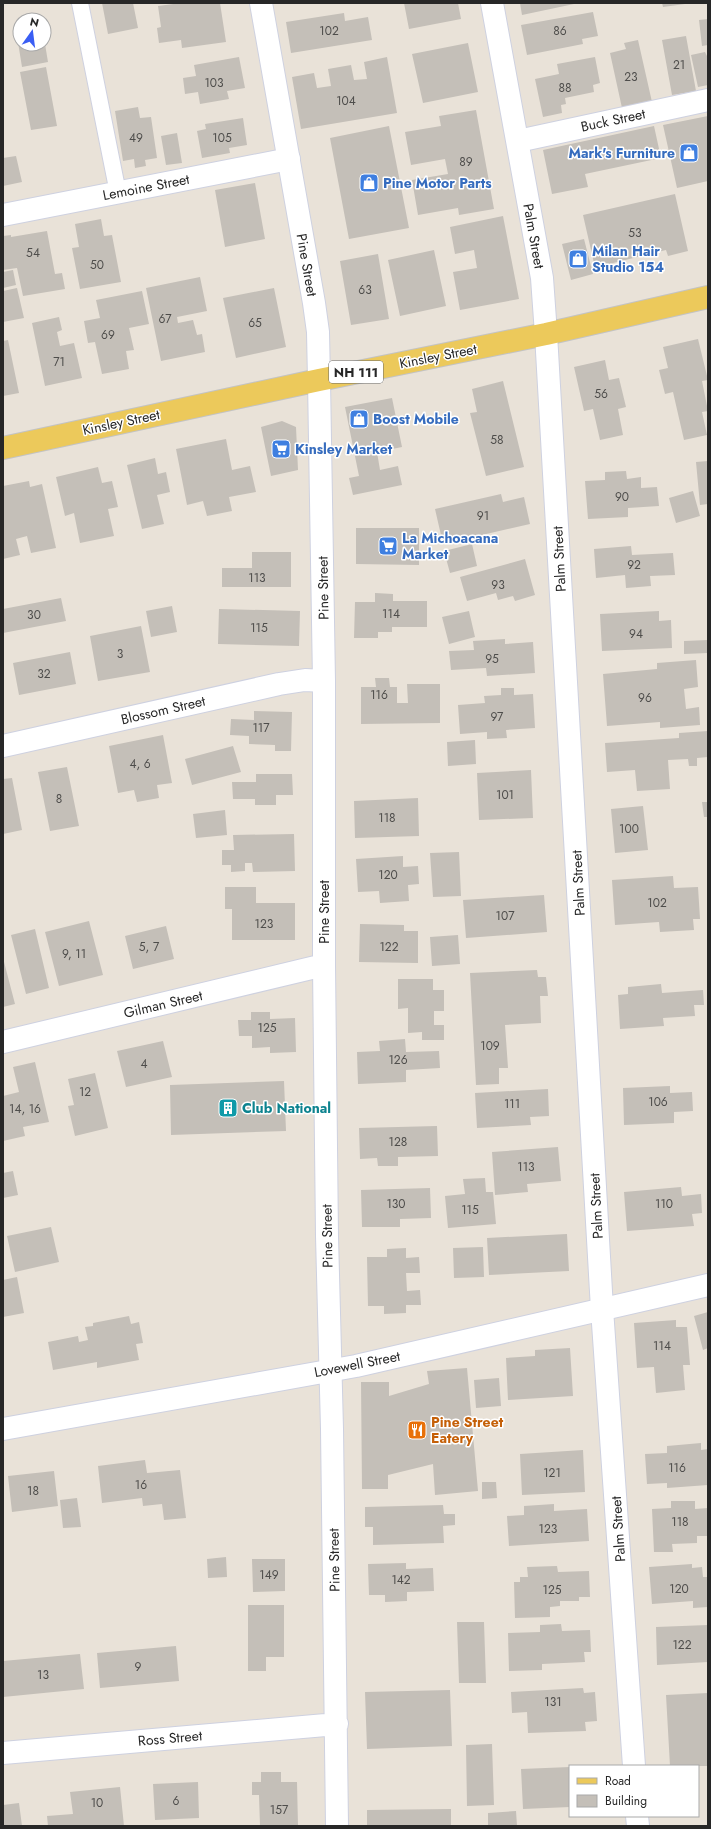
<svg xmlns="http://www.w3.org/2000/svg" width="711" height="1829" font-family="Jost,sans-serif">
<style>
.building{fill:#c4bfb8}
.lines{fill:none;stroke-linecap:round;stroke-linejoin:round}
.service-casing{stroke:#ced1e0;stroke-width:18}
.minor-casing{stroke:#ced1e0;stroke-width:24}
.tertiary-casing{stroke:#ced1e0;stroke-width:24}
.primary-casing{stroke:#c3c3c3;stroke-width:24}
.service{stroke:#fff;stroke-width:16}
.minor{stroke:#fff;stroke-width:22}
.tertiary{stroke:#fff;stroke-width:22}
.primary{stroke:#ecc95b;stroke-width:22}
.labels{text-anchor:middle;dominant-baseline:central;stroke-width:3;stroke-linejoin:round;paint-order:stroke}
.number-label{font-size:12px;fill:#4e4d4b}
.shield{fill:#fff;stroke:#686868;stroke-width:1}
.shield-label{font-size:13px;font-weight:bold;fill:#272727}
.street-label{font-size:14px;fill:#272727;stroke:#fff}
.shop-label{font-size:14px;font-weight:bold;fill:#366cbe;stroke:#fff;text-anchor:start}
.culture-label{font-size:14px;font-weight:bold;fill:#0d838f;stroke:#fff;text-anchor:start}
.food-label{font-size:14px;font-weight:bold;fill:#c56008;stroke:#fff;text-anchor:start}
</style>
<rect width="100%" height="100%" fill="#e9e2d8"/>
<!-- building -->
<path class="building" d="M102 3H133L138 28 108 34Z
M181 3H220L226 42 182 48 181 40 159 43 157 28 161 27 158 6Z
M404 3H458L461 19 409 29Z
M520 3H573L574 4 522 15Z
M662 3H685V4L663 7Z
M593 12 598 36 582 39 583 44 527 55 521 25Z
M344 13 345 21 368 17 372 40 291 53 286 22Z
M708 19V45L702 46 699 20Z
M20 29V44H45L48 62 22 67 16 30Z
M686 36 696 91 672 95 662 40Z
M638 40 652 102 622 108 610 53 626 49 624 43Z
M468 43 478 92 423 103 412 54Z
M705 52 708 58V85L698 87 691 55Z
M239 57 245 88 227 91 229 99 200 104 198 92 185 94 183 78 196 76 194 65Z
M387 57 397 113 301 129 292 77 314 73 317 88 331 86 328 69 351 65 354 80 367 79 364 62Z
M595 57 600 83 593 85 594 92 565 98 566 104 561 105 562 113 543 117 535 79 559 74 557 64Z
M46 67 57 126 31 130 20 72Z
M138 107 140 118 151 117 157 158 145 160 146 166 135 168 134 159 123 161 115 111Z
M476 110 494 209 459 215 458 208 418 215 412 180 448 174 445 159 411 165 405 132 441 126 439 116Z
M708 116V181L677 188 663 125Z
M243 118 247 145 229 148 230 153 202 158 197 131 206 129 205 124Z
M389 126 409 228 349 239 330 138Z
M654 126 661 158 585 174 588 187 552 194 543 150Z
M177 133 182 163 166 165 161 136Z
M16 156 22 182 3 186V158Z
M255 183 265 239 225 247 215 190Z
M675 194 688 251 668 256 666 250 613 263 614 268 596 272 583 215Z
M503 216 519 299 460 310 453 272 477 268 474 250 455 254 450 227Z
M101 219 104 236 112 235 121 282 80 289 72 248 79 247 75 224Z
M47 231 55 274 62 273 65 289 23 296 17 268 3 270V236L11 235V237Z
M584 239 593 274 571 280 562 244Z
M434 250 446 306 400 316 388 260Z
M378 254 389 319 351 325 340 261Z
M13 270 16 285 3 288V272Z
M200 277 207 311 177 317 178 323 193 320 197 335 202 334 205 352 161 361 146 288Z
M17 288 24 318 3 322V291Z
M274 288 286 347 236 358 223 298Z
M142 291 149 324 129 328 134 350 126 351 129 369 102 374 95 342 88 343 84 321 100 318 96 300Z
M59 317 62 330 57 332 60 346 74 343 82 378 45 386 32 323Z
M698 339 708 380 702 381 708 411 702 412 707 435 684 440 673 392 665 394 659 370 668 368 663 347Z
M8 340 19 393 3 396V341Z
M605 360 609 380 619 378 626 407 618 409 623 435 600 440 593 409 584 411 574 367Z
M503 381 524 467 486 476 470 413 477 412 472 389Z
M392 398 402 447 377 452 380 470 398 466 402 485 353 495 349 478 359 476 345 407Z
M282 421 296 427 298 470 271 476 261 427Z
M226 439 232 470 250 466 256 492 229 497 232 511 207 516 203 501 187 505 176 449Z
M155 458 158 474 166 472 170 492 157 495 164 524 142 529 127 465Z
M708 461V504L700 505 696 462Z
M98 467 102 483 112 481 118 507 108 509 114 536 80 543 74 513 65 516 56 477Z
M626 471 627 479 641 477V488L657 487 659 506 628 508V517L588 519 585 481 605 480V472Z
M29 481 30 487 42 484 56 548 31 553 27 536 16 539 20 555 3 559V486Z
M693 491 700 516 676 523 669 498Z
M501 494 503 502 524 497 530 524 443 544 435 509Z
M356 528H419V565L356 564Z
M472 544 477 566 450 573 444 551Z
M631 546 632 555 673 553 675 575 650 576 651 586 626 588 625 575 596 578 594 549Z
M252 552H291V587H222V568H252Z
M525 559 535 595 515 601 513 596 498 600 496 593 467 601 460 577Z
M375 593 393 594V601H427V627H392V632H378V638H354L355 602H375Z
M61 598 66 621 3 633V609Z
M172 606 177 632 151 637 146 611Z
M219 609 300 611 299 646 218 644Z
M469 611 475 637 449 644 442 617Z
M659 611V621L671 620 672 648 602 651 600 614Z
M141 626 150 672 98 681 90 636Z
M505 639V644L533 642 535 673 487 676 486 668 451 670 449 651 474 650 473 641Z
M708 640V653L684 654V641Z
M70 652 76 684 19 695 13 663Z
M696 660 698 687 684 689 686 709 699 707 700 725 660 728V722L607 726 603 674 657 669V663Z
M375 678H389L390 687H397V703H408L407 684H440V723L361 724V687H376Z
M501 688H514V695L533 694 535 728 506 730 507 738 487 739V732L460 734 458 705 485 703 484 696 501 695Z
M254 711 292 712 291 751H275V745L249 744V736L230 735 231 719 254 720Z
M708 731V757L697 758V766H689L688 759 668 760 670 789 637 791 635 770 607 772 605 743 679 738V733Z
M163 735 172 783 157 785 159 798 137 802 134 790 118 793 109 746Z
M475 740 476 764 448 766 447 742Z
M233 746 241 772 192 785 185 759Z
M67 767 79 826 50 831 38 772Z
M531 770 533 818 479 820 477 773Z
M256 774H292L293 795H276V805H255V799H233L232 782H256Z
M12 778 22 830 3 834V779Z
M418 798 419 836 355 838 354 801Z
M702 802H708V817H704Z
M643 806 648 850 615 853 611 809Z
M225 810 227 835 196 838 193 814Z
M294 834 295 871 253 872 252 863H245V871L231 872V865H222V850H234L233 835Z
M459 852 461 896 433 897 430 853Z
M403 856V867L418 866 419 884 408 885 409 901 380 903 379 891 358 892 356 859Z
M673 876 674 888 698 887 700 919H693L694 930 660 932 659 922 615 925 612 880Z
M225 887H256V903H295V940H232V909H225Z
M544 895 547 932 466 938 463 900Z
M89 921 103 975 59 986 45 932Z
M360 924 404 925V931H418V963L359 962Z
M166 926 174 959 133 969 125 936Z
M35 929 49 988 26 994 11 935Z
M458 935 460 964 432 966 430 937Z
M3 958 15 1004 3 1007Z
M537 970 538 977H546L548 996H540L541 1023 505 1025 508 1068H499V1084L476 1085 470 973Z
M398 979H433V990H444V1011H434V1025H444V1040H422V1032L408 1033V1008L398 1009Z
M661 984 662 993 703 990 704 1005H694L695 1016 663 1018 664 1026 620 1029 618 995 628 994V987Z
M251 1012H270V1019L295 1018 296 1052 270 1053V1047L252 1048V1036H239L238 1020H251Z
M405 1039 406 1052 439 1051 440 1068 406 1070V1082L358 1084 357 1052 380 1051 379 1041Z
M163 1041 172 1077 126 1087 117 1051Z
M35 1062 49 1122 23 1127 25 1136 3 1141V1096L19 1092 13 1067Z
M95 1073 108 1128 75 1136 68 1106 74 1105 68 1079Z
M284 1081 286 1131 171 1135 170 1085Z
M670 1086V1093L692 1092 693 1111 674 1112V1123L624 1125 623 1088Z
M548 1089 549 1116 530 1117 531 1125 477 1128 475 1093Z
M437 1126 438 1156 398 1157V1166H378L377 1158 360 1159 359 1128Z
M558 1147 561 1181 527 1184 528 1192 495 1195 492 1152Z
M13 1171 18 1195 3 1198V1173Z
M485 1178 486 1192H493L496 1224 448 1228 445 1196 465 1194 463 1179Z
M681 1187 682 1196 701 1194 702 1213 692 1214 694 1226 627 1231 624 1192Z
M430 1188 431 1218 400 1219V1227H362L361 1190Z
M51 1227 59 1262 15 1272 7 1236Z
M567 1234 569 1271 489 1275 487 1238Z
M483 1247 484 1277 454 1278 453 1248Z
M406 1248V1258L419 1257 420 1273H406L407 1291 420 1290 421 1305H406V1313L384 1314V1306H368L367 1257H387V1249Z
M17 1277 24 1313 3 1317V1280Z
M708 1312V1348L703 1350 694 1316Z
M129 1316 131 1324 139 1322 143 1343 136 1344 139 1360 97 1368V1362L53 1370 48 1342 78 1336 79 1342 88 1340 85 1327 93 1326V1323Z
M676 1320V1327H687L690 1365H683L685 1390 656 1393 654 1367 637 1368 634 1323Z
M570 1348 573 1396 508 1400 506 1358 535 1356V1350Z
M467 1368 478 1491 435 1495 433 1464 388 1475V1489H362L361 1382H389V1396L429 1384 427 1371Z
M499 1378 501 1406 476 1408 474 1380Z
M701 1443V1450L708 1449V1485L667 1488V1483L647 1484 645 1454 667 1453V1446Z
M583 1450 585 1492 522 1495 520 1454Z
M145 1460 147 1473 180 1470 186 1518 164 1520 162 1504 143 1506 142 1498 102 1503 98 1466Z
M54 1471 58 1506 12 1512 8 1476Z
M482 1482H496L497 1498 482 1499Z
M77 1498 81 1527 63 1528 60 1500Z
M671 1501H695V1509L708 1508V1536H697V1543L672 1544 673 1552H654L652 1509 671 1508Z
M554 1504V1511L587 1509 589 1541 509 1546 507 1516 524 1515V1506Z
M443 1505 444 1514H455V1525L443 1526 444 1543 373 1545V1527H365V1507Z
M226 1557 227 1577 208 1578 207 1559Z
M252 1559H285V1591L253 1592Z
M406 1563V1569L433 1568 434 1591 407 1592V1601L385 1602V1595H369L368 1564Z
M692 1564V1568L702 1567 703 1577H708V1607L693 1608V1601L652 1604 649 1567Z
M557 1566 558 1572 589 1571 590 1597H579V1601H560V1606L550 1607V1617L515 1618 514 1582H520V1577H528L527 1567Z
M248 1605H284V1657H266V1671H248Z
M457 1622H484L486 1683H459Z
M561 1624 562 1631 590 1630 591 1652H584L585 1662 542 1664V1670L509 1671 508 1633 540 1632V1625Z
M708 1625V1662L657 1665 656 1627Z
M176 1646 179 1681 100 1688 97 1653Z
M80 1654 84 1689 3 1697V1661Z
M583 1688 584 1693 595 1692 597 1721 585 1722 586 1731 528 1733 527 1712 512 1713 511 1692Z
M450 1690 452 1746 367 1749 365 1692Z
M708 1693V1766H670L666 1695Z
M492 1744 494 1805 467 1806 466 1745Z
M570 1767V1807L523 1809 521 1769Z
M261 1772H281V1782H297L298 1826H260L259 1795H252V1782H261Z
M198 1782 199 1818 155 1820 153 1784Z
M120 1787 124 1826H48L47 1816 73 1814 70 1792Z
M19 1803 22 1826H3V1805Z
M451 1809V1826H367V1810Z
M516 1811 517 1826H488V1813Z"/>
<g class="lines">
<!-- service casing -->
<g class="service-casing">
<path id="service" d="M80 3 118 193"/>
</g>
<!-- minor casing -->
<g class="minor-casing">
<path id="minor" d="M518 141 708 100
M3 215 289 159
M546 334 602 1309 634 1766
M319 380 324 681V965L327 1236 332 1429 337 1826
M3 746 279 684 305 680 324 681
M3 1042 324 965
M3 1429 356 1366 708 1285
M3 1753 337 1724
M637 1816 638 1826"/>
</g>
<!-- tertiary casing -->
<g class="tertiary-casing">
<path id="tertiary" d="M261 3 314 303 318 332 319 380
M492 3 542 278 546 334"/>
</g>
<!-- primary casing -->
<g class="primary-casing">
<path id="primary" d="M3 448 319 380 546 334 708 297"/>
</g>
<!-- service -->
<use href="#service" class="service"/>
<!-- minor -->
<use href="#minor" class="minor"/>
<!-- tertiary -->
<use href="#tertiary" class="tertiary"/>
<!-- primary -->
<use href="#primary" class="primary"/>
</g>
<!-- icons -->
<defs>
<g id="shop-square" transform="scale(1)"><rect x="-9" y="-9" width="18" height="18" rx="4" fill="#3f7fe0" stroke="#fff"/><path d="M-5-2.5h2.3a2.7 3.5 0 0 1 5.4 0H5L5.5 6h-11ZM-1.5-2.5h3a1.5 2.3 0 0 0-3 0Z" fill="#fff"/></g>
<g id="supermarket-square" transform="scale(1)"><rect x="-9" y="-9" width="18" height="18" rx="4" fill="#3f7fe0" stroke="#fff"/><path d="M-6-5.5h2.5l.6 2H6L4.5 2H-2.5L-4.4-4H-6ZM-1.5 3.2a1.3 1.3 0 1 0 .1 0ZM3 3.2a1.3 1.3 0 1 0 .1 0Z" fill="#fff"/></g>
<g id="building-square" transform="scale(1)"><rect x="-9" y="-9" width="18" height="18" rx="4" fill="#0f9aa8" stroke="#fff"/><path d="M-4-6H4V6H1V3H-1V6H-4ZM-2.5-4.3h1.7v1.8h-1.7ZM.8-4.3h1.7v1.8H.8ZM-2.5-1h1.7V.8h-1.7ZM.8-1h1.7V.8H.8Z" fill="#fff"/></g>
<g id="restaurant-square" transform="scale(1)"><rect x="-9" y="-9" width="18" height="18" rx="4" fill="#e8710a" stroke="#fff"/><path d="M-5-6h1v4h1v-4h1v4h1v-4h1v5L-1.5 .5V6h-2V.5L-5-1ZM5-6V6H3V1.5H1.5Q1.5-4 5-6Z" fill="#fff"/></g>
</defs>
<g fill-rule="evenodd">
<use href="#shop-square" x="689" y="153"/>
<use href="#shop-square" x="369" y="183"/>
<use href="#shop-square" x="578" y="259"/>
<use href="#shop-square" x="359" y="419"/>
<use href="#supermarket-square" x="281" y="449"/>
<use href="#supermarket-square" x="388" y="546"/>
<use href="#building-square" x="228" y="1108"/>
<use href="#restaurant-square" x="417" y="1430"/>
</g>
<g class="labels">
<!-- number labels -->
<g class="number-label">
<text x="329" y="31">102</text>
<text x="560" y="31">86</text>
<text x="679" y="65">21</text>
<text x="631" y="77">23</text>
<text x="214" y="83">103</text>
<text x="565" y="88">88</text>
<text x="346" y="101">104</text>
<text x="136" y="138">49</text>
<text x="222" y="138">105</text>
<text x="466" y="162">89</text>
<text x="635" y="233">53</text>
<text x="33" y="253">54</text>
<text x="97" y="265">50</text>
<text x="365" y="290">63</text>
<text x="165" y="319">67</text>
<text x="255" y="323">65</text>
<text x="108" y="335">69</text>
<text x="59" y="362">71</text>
<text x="601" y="394">56</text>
<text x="497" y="440">58</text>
<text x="622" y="497">90</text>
<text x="483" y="516">91</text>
<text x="634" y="565">92</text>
<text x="257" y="578">113</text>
<text x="498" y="585">93</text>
<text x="391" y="614">114</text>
<text x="34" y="615">30</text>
<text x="259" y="628">115</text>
<text x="636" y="634">94</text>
<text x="120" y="654">3</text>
<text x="492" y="659">95</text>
<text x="44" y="674">32</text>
<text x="379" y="695">116</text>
<text x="645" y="698">96</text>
<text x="497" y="717">97</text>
<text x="261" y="728">117</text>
<text x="140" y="764">4, 6</text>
<text x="505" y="795">101</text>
<text x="59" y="799">8</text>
<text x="387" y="818">118</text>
<text x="629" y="829">100</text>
<text x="388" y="875">120</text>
<text x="657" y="903">102</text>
<text x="505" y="916">107</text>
<text x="264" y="924">123</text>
<text x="149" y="947">5, 7</text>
<text x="389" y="947">122</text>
<text x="74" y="954">9, 11</text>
<text x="267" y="1028">125</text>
<text x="490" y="1046">109</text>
<text x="398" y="1060">126</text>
<text x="144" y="1064">4</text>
<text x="85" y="1092">12</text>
<text x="658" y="1102">106</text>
<text x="512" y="1104">111</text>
<text x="25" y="1109">14, 16</text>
<text x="398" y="1142">128</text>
<text x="526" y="1167">113</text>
<text x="396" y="1204">130</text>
<text x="664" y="1204">110</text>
<text x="470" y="1210">115</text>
<text x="662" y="1346">114</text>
<text x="677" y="1468">116</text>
<text x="552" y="1473">121</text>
<text x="141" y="1485">16</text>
<text x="33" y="1491">18</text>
<text x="680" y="1522">118</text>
<text x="548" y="1529">123</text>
<text x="269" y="1575">149</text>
<text x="401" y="1580">142</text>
<text x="679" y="1589">120</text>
<text x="552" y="1590">125</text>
<text x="682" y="1645">122</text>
<text x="138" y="1667">9</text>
<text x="43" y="1675">13</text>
<text x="553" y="1702">131</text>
<text x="176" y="1801">6</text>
<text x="97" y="1803">10</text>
<text x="279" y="1810">157</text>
</g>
<!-- shield labels -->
<rect class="shield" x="329" y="361" width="54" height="22" rx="3"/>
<g class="shield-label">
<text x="356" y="372">NH 111</text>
</g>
<!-- street labels -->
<g class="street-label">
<text transform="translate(613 120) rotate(-12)">Buck Street</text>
<text transform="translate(146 187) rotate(-11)">Lemoine Street</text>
<text transform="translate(534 236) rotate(80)">Palm Street</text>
<text transform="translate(307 265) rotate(80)">Pine Street</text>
<text transform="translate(438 356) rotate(-11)">Kinsley Street</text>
<text transform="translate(121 422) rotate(-12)">Kinsley Street</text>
<text transform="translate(559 559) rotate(-93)">Palm Street</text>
<text transform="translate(323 588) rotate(-91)">Pine Street</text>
<text transform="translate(163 710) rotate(-13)">Blossom Street</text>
<text transform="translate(578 883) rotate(-93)">Palm Street</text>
<text transform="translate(324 912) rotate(-90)">Pine Street</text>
<text transform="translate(163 1004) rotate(-13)">Gilman Street</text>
<text transform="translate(596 1206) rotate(-93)">Palm Street</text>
<text transform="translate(327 1236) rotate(-91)">Pine Street</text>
<text transform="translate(357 1364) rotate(-11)">Lovewell Street</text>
<text transform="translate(618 1529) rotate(-94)">Palm Street</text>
<text transform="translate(334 1560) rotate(-91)">Pine Street</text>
<text transform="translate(170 1738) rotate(-5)">Ross Street</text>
</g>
<!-- shop labels -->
<g class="shop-label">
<text x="675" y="153" text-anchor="end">Mark's Furniture</text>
<text x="383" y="183">Pine Motor Parts</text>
<text x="592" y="251">Milan Hair<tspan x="592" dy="16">Studio 154</tspan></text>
<text x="373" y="419">Boost Mobile</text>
<text x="295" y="449">Kinsley Market</text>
<text x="402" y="538">La Michoacana<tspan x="402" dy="16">Market</tspan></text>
</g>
<!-- culture labels -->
<g class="culture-label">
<text x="242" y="1108">Club National</text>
</g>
<!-- food labels -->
<g class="food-label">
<text x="431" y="1422">Pine Street<tspan x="431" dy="16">Eatery</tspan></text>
</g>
</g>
<!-- border -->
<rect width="711" height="1829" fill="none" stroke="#272727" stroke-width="8"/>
<!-- legend -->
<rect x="569" y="1765" width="130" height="52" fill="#ffffff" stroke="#a9a9a9"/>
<rect x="577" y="1778" width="20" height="6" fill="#ecc95b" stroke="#a9a9a9"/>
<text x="605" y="1785" font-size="12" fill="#272727">Road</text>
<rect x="577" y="1795" width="20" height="12" fill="#c4bfb8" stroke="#a9a9a9"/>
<text x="605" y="1805" font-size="12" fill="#272727">Building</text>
<!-- north arrow -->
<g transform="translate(32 32) rotate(14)"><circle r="19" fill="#ffffff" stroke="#a9a9a9"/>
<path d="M0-3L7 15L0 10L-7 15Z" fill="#3a5ef4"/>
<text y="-6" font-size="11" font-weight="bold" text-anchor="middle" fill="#272727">N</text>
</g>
</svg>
